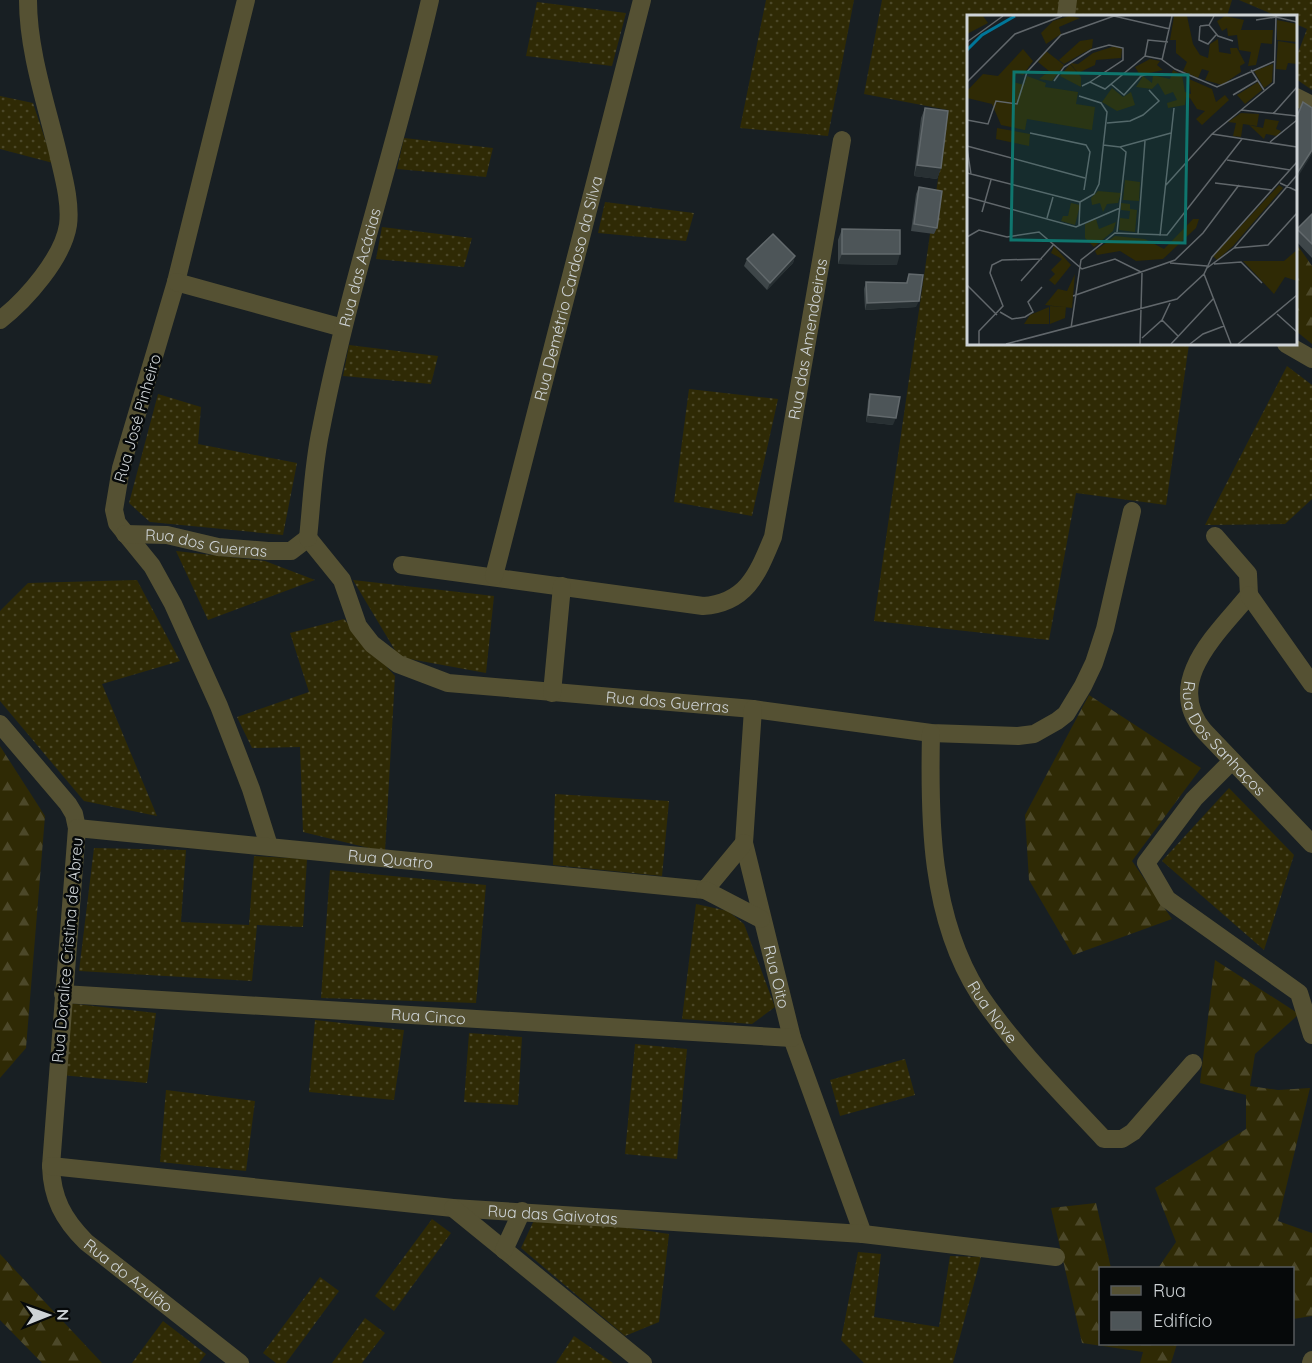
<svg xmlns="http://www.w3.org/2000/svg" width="1312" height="1363" font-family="Quicksand,sans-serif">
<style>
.grass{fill:url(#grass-dots)}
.forest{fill:url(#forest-firs)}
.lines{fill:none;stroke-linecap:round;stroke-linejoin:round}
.minor{stroke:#555133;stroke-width:18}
.wall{fill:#3e4649}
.shaded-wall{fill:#283033}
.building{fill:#4d5558;stroke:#62696c;stroke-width:1.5}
.labels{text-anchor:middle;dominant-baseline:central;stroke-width:5;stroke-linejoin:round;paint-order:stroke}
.street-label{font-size:16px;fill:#ced3d6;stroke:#06090a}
.inset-river{fill:none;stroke:#007699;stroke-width:3}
.inset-road{fill:none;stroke:#61676b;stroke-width:1.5}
.view{fill:#0f766e;fill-opacity:0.15;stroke:#0f766e;stroke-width:3}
.inset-edge{fill:none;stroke:#ced3d6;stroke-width:3}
</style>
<defs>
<pattern id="grass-dots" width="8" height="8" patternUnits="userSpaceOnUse" patternTransform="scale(1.5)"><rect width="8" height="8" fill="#2f2a05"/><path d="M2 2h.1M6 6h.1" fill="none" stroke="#4c4829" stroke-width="1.8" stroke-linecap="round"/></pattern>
<pattern id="forest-firs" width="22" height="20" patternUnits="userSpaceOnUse" patternTransform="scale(1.5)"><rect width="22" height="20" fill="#2f2a05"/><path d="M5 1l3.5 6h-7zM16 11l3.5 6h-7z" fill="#4c4829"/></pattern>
</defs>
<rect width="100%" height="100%" fill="#181f23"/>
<!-- grass -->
<path class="grass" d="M766 0H854L828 136 740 128Z
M882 0H1232L1227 16H968V344H1189L1166 505 1076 493 1049 640 874 621 948 110 864 94Z
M1239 0H1312V90L1296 79V58L1307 29 1296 24V16H1277Z
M537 2 626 13 612 66 526 56Z
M0 96 33 103 53 163 0 149Z
M404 138 493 148 486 177 397 169Z
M605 202 694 213 686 241 598 233Z
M382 227 472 238 464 267 376 259Z
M349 345 438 356 431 384 343 376Z
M1287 366 1312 385V499L1285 524 1205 525Z
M689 389 778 399 752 516 674 502Z
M158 394 201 407 198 444 297 463 283 535 150 522 129 503Z
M176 551 265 561 315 580 208 620Z
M137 580 180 661 102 684 157 816 84 801 0 701V611L28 583Z
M353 580 494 596 486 673 399 657Z
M344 619 395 676 385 852 303 832 300 747 252 748 237 717 309 692 290 633Z
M1229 788 1294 855 1264 950 1162 861Z
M555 794 669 801 662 876 553 865Z
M94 848 186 850 181 922 249 925 254 856 307 859 303 927 257 925 252 981 79 971Z
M330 870 486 885 476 1003 321 998Z
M696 904 728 911 744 924 775 1007 752 1024 682 1019Z
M67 1003 156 1013 147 1083 61 1075Z
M315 1020 404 1030 394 1100 309 1092Z
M469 1033 522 1037 518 1105 464 1102Z
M635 1044 687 1049 677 1159 625 1154Z
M905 1059 915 1095 840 1116 830 1080Z
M166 1090 255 1101 246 1171 160 1162Z
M537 1214 669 1234 659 1322 625 1336 521 1248Z
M432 1219 451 1233 394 1311 375 1296Z
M858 1252 881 1254 874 1317 939 1327 950 1256 981 1257 953 1363H864L841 1340Z
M320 1277 339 1291 286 1363H276L263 1353Z
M365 1318 385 1333 362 1363H332Z
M163 1321 206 1354 199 1363H132Z
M574 1336 613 1363H556Z"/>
<!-- forest -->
<path class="forest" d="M1296 243 1312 266V344L1296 331Z
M1089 695 1201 768 1132 861 1172 919 1073 955 1029 880 1025 815Z
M0 746 45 816 26 1048 0 1078Z
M1215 960 1299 1014 1255 1054 1250 1086 1278 1090 1310 1088 1278 1221 1312 1233V1316L1293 1319 1292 1268H1158L1176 1242 1155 1188 1246 1129V1095L1200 1083Z
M1096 1203 1111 1268H1100V1344H1177L1171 1363H1140L1143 1352 1082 1343 1051 1208Z
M0 1254 102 1363H42L0 1320Z"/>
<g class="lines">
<!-- minor -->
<g class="minor">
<path d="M246 0 176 282 121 468 114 510 117 523 152 566 173 604 219 706 251 789 269 846"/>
<path d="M1066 16 1068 0"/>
<path d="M1296 97 1312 105"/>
<path d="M176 282 343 328"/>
<path d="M0 320C26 300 63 258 68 225 71 202 63 175 58 153 46 103 28 51 28 0"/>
<path d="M1286 344 1312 359"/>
<path id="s1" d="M125 534 167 535 218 547 268 551H291L308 538"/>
<path id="s2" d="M1215 536 1248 574 1249 595C1218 633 1162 682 1204 731L1312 844"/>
<path id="s3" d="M308 538 342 580 358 626 372 644 398 664 448 683 753 709 931 733 1018 736 1034 734 1057 721 1066 714 1083 686 1094 663 1105 629 1132 511"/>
<path id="s4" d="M308 538C312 501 313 465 321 429 349 284 397 144 430 0"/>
<path id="s5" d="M402 565 703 606C747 603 758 573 773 537L842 140"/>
<path id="s6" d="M494 576 642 0"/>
<path d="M1249 595 1312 684"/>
<path d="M552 693 562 586"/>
<path id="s7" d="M753 709 744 843 792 1038 863 1234"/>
<path id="s8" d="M0 724 68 804 74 814 77 828 51 1166C52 1198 63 1219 86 1242L240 1363"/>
<path id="s9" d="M931 733C929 820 930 917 979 994 1014 1046 1061 1093 1104 1139H1122L1133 1132 1193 1063"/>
<path d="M1232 761 1194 799 1146 863 1167 899 1299 993 1312 1035"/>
<path id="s10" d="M77 828 705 890 744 843"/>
<path d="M705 890 761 919"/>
<path id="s11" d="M63 994 792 1038"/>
<path id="s12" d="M51 1166 453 1208 863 1234 1056 1257"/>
<path d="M453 1208 643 1363"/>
<path d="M504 1250 522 1211"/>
<path d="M1311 1363 1312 1360"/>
</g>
</g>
<!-- wall -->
<path class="wall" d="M925 108 941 168 937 179 914 176 921 118Z
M919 187 937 228 934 234 911 231 916 194Z
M1312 214V258L1296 241V234L1297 229Z
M842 229 897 265 838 264V240Z
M795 256 793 263 767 290 744 266 747 259Z
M909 274 916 307 865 310 864 289 866 282 906 283Z
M870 394 893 425 866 422 868 401Z"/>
<!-- shaded-wall -->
<path class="shaded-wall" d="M1312 150V154L1296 180V175Z
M917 165 941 168 937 179 914 176Z
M842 254H900L897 265 838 264Z
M795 256 793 263 767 290 770 283Z
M919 301 916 307 865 310 867 303Z
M868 415 896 418 893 425 866 422Z"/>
<!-- building -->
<path class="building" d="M1303 102 1312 108V150L1296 175V119Z
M925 108 948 111 941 168 917 165Z
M919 187 942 191 937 228 914 224Z
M1312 214V244L1297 229Z
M842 229 900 230V254H842Z
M773 234 795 256 770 283 747 259Z
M909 274 923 275 919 301 867 303 866 282 907 283Z
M870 394 900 397 896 418 868 415Z"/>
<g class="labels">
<!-- street labels -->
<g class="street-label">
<text stroke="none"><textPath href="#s4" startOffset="276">Rua das Acácias</textPath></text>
<text stroke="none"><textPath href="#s6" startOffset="297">Rua Demétrio Cardoso da Silva</textPath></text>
<text stroke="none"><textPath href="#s5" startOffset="610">Rua das Amendoeiras</textPath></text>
<text transform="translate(137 418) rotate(-74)">Rua José Pinheiro</text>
<text stroke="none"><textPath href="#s1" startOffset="82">Rua dos Guerras</textPath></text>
<text stroke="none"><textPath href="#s3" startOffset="432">Rua dos Guerras</textPath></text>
<text stroke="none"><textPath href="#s2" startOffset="246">Rua Dos Sanhaços</textPath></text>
<text stroke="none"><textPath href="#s10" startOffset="315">Rua Quatro</textPath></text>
<text transform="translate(67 950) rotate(-85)">Rua Doralice Cristina de Abreu</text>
<text stroke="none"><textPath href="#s7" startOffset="272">Rua Oito</textPath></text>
<text stroke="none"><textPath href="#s9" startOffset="292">Rua Nove</textPath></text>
<text stroke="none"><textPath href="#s11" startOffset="366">Rua Cinco</textPath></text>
<text stroke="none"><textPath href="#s12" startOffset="504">Rua das Gaivotas</textPath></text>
<text stroke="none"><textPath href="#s8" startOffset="610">Rua do Azulão</textPath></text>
</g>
</g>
<!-- overview -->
<g transform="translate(967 15)">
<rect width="330" height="330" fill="#181f23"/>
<path d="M0 1H16L21 8 0 19ZM102 1 113 3 92 12 94 19 79 29 74 18 86 6ZM207 1H220L226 29 233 40 241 43 243 29 251 24 252 37 264 39 263 33H270L278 48 273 51 274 57 255 70 238 65 242 56 235 54 231 63 216 56 220 47 209 38V25H203ZM311 26 330 29V49L321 48 319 55 309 54ZM56 34 66 46 56 60 50 58 46 67 57 70 60 61 79 68 78 72 111 77 109 89 128 92 125 115 60 104 58 115 34 110 25 89 0 83V76L16 59 31 61ZM103 49 114 62V72L93 61ZM291 67 295 75 278 89 270 80ZM274 98 292 99 290 111 276 109 274 122 266 121 269 108 261 107ZM30 113 63 119 62 131 29 124ZM158 165 173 167 172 186 156 185ZM131 176 154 178 151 188 140 189 136 197 133 188 125 190 124 183ZM104 188 113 190 108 210 94 206 96 201H101ZM154 188 163 189V194L170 195 168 217 152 215 153 203 162 204 163 196 154 195ZM129 204 132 214 149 207 146 216 127 232 118 223V209ZM87 231 104 250 88 270 82 265 88 259 84 255 95 244 84 238ZM330 235V266L318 262 307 279 276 246H317ZM108 259 105 293 78 290 91 274 100 276Z" fill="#2f2a05"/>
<path d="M258 1 277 5 274 15H306L305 29 294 28 289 50 281 51 284 37 272 35 270 20 261 21 260 13 255 16 250 6ZM310 5 330 9V27L310 25ZM126 24 125 33 97 49 92 45 113 26ZM148 31 155 34 154 43 129 45 128 50 111 58 103 48 111 49 126 38ZM79 36 97 50 85 66 72 64 82 56 71 47ZM183 44 193 46 190 50 196 55 173 60 168 52ZM306 49 305 67 297 73 287 56ZM206 55 215 60 218 77 224 79 222 64 245 74 249 87 258 80 262 85 235 110 229 104 238 96 230 94 223 83 219 82 218 90 201 93 200 88 210 85 206 77 198 80 191 68 185 74 169 72 176 61 185 68 186 60 203 64ZM145 73 156 82 164 77 168 90 150 96 135 87ZM298 104 312 106 309 114 314 116 310 121 299 119 297 124 282 110 296 113ZM226 204H232L229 213 196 244 169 246 153 236 130 240 128 236 148 221 178 224 197 234ZM83 291 99 292 98 303 83 309ZM82 292V309H57L63 300Z" fill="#2f2a05"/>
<path d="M312 170 316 173 266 231 250 245 246 241Z" fill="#2f2a05"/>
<path class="inset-river" d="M0 35 15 20 48 1"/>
<path class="inset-road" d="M289 5 309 2 330 7M242 10 251 21 266 26M233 11 232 25 241 29 249 20M233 11 242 10 247 1M0 27 36 1M178 41 194 44 208 54 250 72 308 46M178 41 181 25 201 27M195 45 205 1M284 55 297 75M87 66 97 52 124 35 142 30 156 33V45L123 67M0 67 48 19 95 1M144 69 157 80 174 61 181 59M115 71 123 67 138 74 178 41M266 80 291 65M112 81 134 88 140 97 132 169 127 179 113 187M274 95 330 101M306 99 330 72M0 105 21 109 29 86 50 89 60 57 94 20 147 1 203 14M140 108 163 106 176 100 192 86 182 75M63 118 119 130 123 137 117 175M245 119 330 132M303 127 330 105M136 130 153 132 204 118M0 131 118 163M0 133 4 159M260 145 323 155M0 158 113 187M248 168 305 175M313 168 330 176M199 170 245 119 307 68 309 1M0 182 109 212 153 193M15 197 24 165M80 203 86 182M112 210 113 187M150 217 159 137 153 132M171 219 178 126M193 221 207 93M0 222 12 215 40 222 72 217 115 254 148 244 174 257M267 233 301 230 330 198M203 248 240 251M247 249 274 247 295 268M240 253 267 233 330 160M237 259 264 329M54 266 87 229M0 270 30 300M106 281 208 245 236 218 272 170M33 297 45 304 58 302 66 297 61 287 75 272M310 299 330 317M195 305 211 321M104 313 114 245 148 218 200 220 275 124M175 323 195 305 203 288M12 329V316L36 291 23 258 25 250 35 245 75 244M39 329 210 284 237 259 245 242 330 147M173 329 175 258M204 329 247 283M223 329 236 319 257 311M271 329 330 280"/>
<path class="view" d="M47 57 221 60 218 228 44 225Z"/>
<rect width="330" height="330" class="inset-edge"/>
</g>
<!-- legend -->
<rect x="1099" y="1267" width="195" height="78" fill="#06090a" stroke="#565a5c" stroke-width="1.5"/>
<rect x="1111" y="1286" width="30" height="9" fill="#555133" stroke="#565a5c" stroke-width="1.5"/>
<text x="1153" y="1297" font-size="18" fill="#ced3d6">Rua</text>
<rect x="1111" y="1312" width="30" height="18" fill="#4d5558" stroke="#565a5c" stroke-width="1.5"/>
<text x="1153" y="1327" font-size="18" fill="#ced3d6">Edifício</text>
<!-- north arrow -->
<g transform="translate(48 1315) rotate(89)" stroke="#06090a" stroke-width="4.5" paint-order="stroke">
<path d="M0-4.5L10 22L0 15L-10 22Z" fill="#ced3d6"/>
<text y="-9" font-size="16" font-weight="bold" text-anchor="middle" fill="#ced3d6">N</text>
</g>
</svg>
